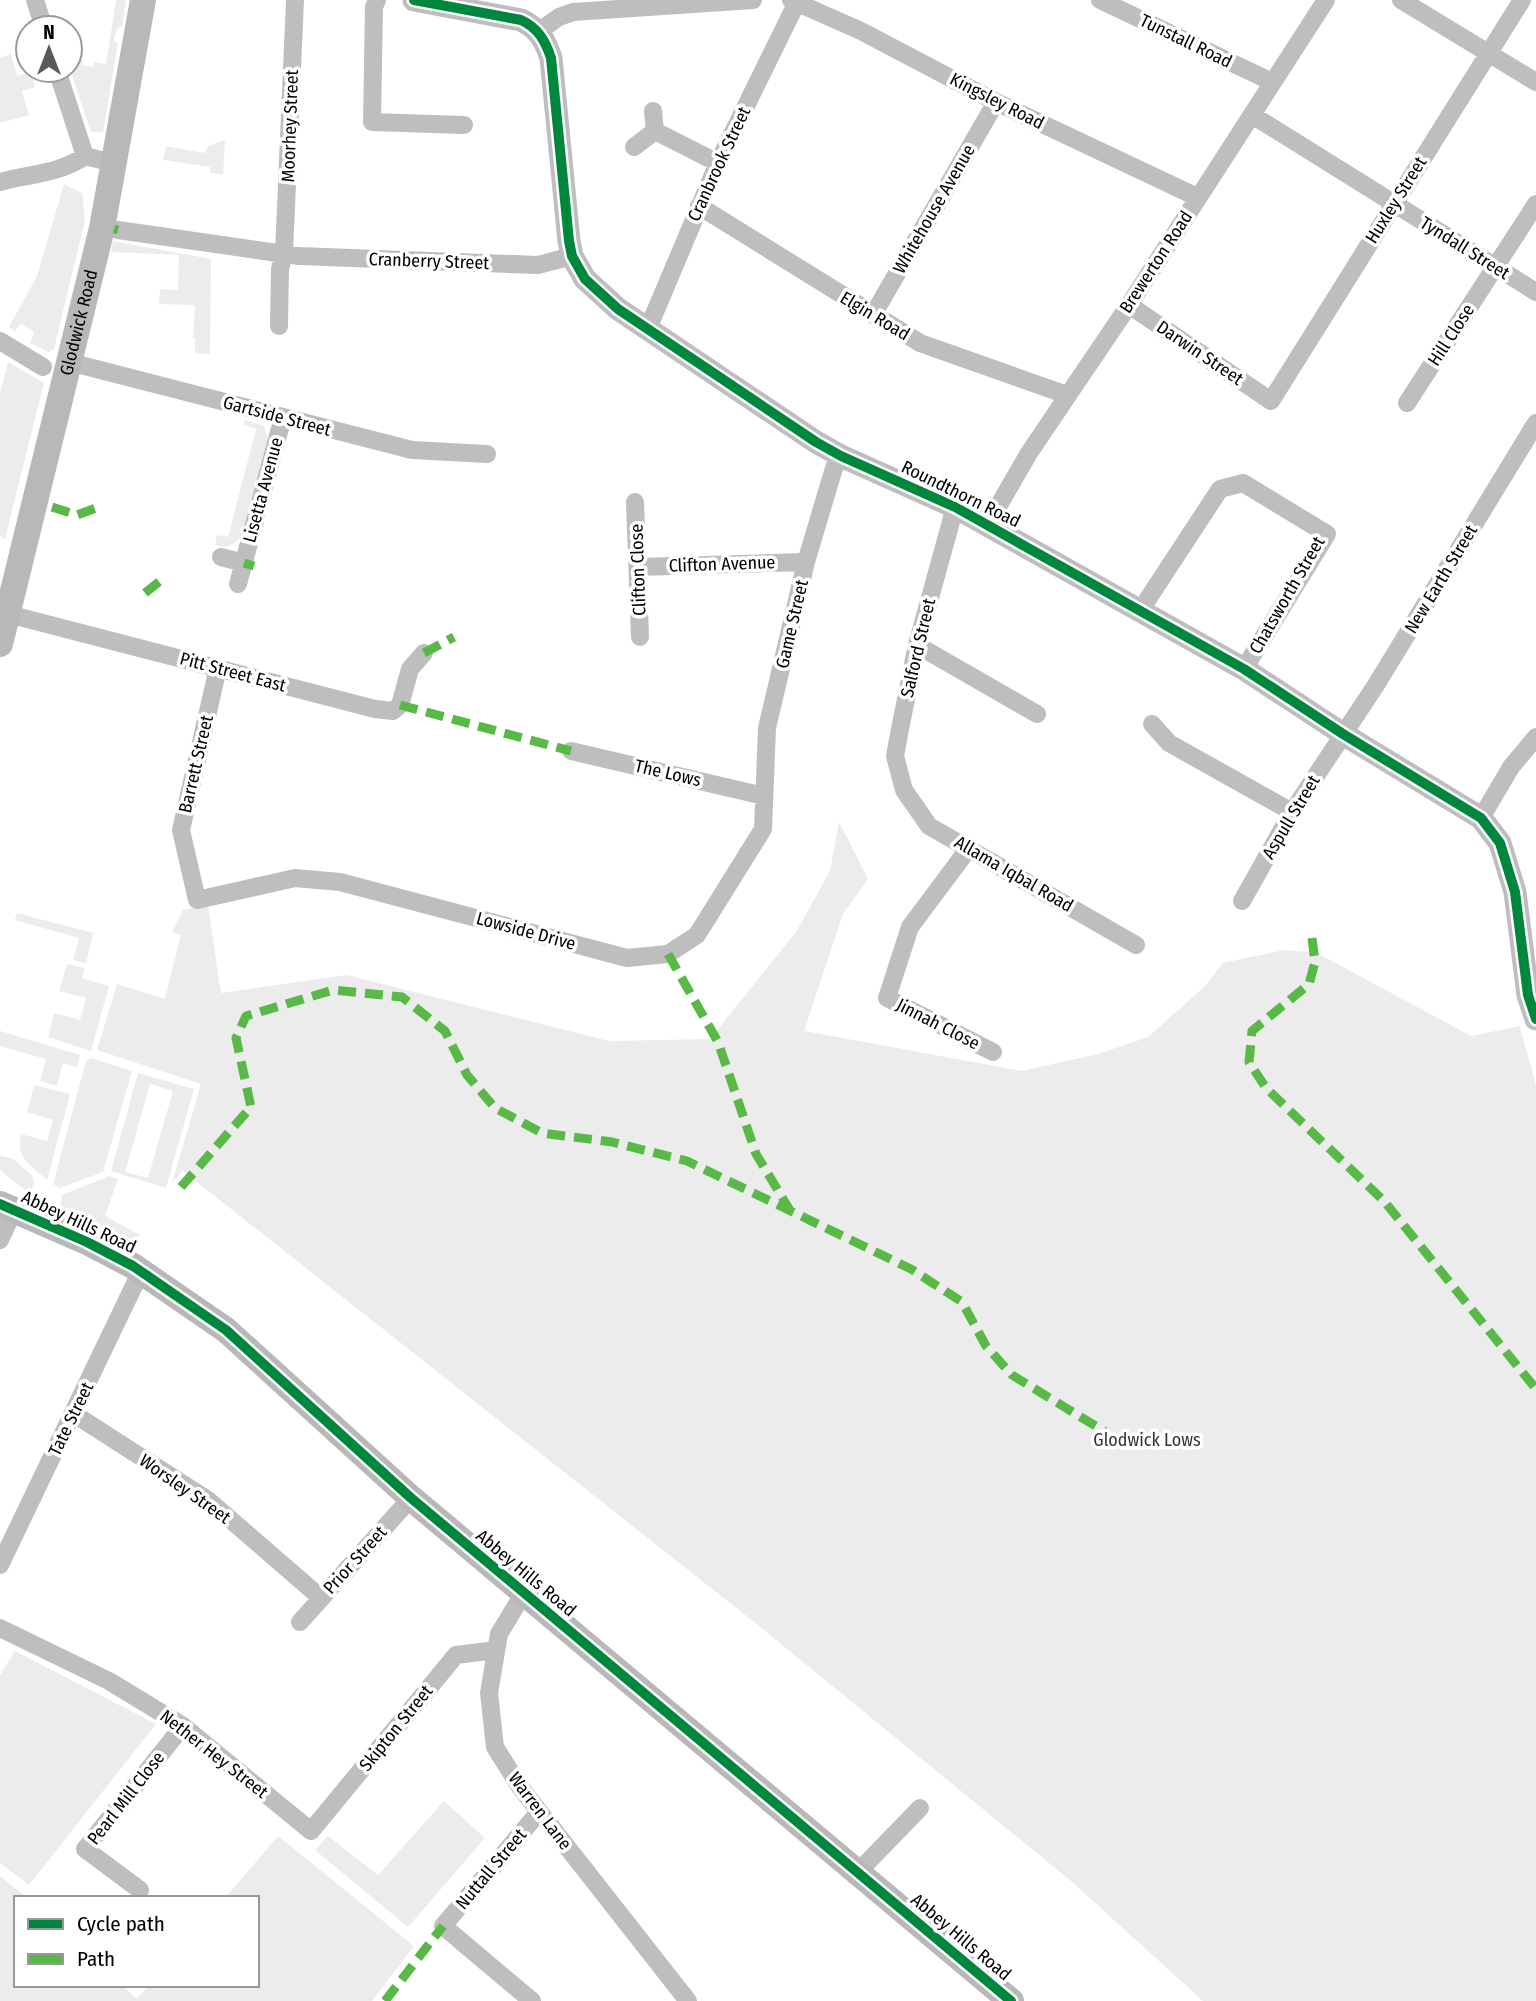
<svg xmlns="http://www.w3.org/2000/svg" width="1536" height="2001" font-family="'Fira Sans Condensed',sans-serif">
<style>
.green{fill:#ececec;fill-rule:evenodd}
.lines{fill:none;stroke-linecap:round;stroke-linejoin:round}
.minor{stroke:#bebebe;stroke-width:18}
.tertiary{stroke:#bebebe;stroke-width:23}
.secondary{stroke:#b8b8b8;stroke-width:26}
.quiet{stroke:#58b947;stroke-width:9;stroke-dasharray:18 9;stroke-linecap:butt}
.cycleway-casing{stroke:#fff;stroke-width:15}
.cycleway{stroke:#00873e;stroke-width:10}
.labels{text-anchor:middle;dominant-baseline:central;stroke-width:7;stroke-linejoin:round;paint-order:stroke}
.street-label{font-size:18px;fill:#000;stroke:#fff}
.park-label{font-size:18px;fill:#333;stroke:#fff}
</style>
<rect width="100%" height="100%" fill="#fff"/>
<!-- green -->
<path class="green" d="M116 0H126L122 27 117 28 114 40 118 44 103 132H91L70 69V35L82 37 78 59 83 60 82 65 93 67 94 62 106 64Z
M11 54 17 76 31 72 35 87 22 91 29 115 0 123V58Z
M221 141H225L223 174 210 173V167L163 160 166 146 204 153 209 146Z
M64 184 82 193 85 220 54 349 48 352 30 343 34 332 21 324 15 331 9 327 37 276Z
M113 241 211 259 210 354 195 353V338H193L195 305 159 304 160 289 178 290 179 255 111 252Z
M8 362 44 383 5 539 0 536V393Z
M245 420 264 426 268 438 242 536C233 546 228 549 215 545L217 535 228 537 256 429 244 425Z
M839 822 868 879 843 914 804 1031 1022 1071 1098 1054 1148 1037 1205 986 1223 963 1284 950 1317 953 1471 1036 1520 1026 1536 1086V2001H1203L1071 1881 749 1618 183 1171 172 1183 201 1084 97 1050 117 984 165 999 181 935 172 932 183 910 208 906 221 993 347 975 609 1041 710 1039 796 932 830 871Z
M17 913 93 933 86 963 73 960 79 938 15 920Z
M67 964 84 968 82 978 109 986 91 1051 48 1037 54 1013 80 1020 86 998 59 991Z
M0 1031 80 1055 77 1067 63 1063 57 1086 40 1081 46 1059 0 1046Z
M91 1058 132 1071 103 1172 60 1188 53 1184 86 1061Z
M138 1073 194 1089 166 1188 111 1171ZM150 1084 173 1091 148 1178 125 1172Z
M34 1085 70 1094 47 1180C30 1164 15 1158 21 1134L47 1141 53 1120 27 1112Z
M0 1156 12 1158 32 1175 34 1183 30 1194 0 1170Z
M109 1176 118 1179 105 1216 140 1235 132 1243 60 1207 62 1195Z
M15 1651 156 1724 29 1885 0 1863V1675Z
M444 1801 485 1838 408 1927 315 1850 328 1836 378 1875Z
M278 1836 414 1946 372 2001H0V1876L27 1898H16V1985H122L137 1999 149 1985H257V1898H225Z"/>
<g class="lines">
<!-- minor -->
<path class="minor" d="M35 0 44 28
M377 0 374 7 372 122 464 125
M791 0 861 31 996 102 1197 197
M1100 0 1272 82
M1401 0 1536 82
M538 32 559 17 573 12 753 0
M57 70 85 156
M1252 115 1536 292
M655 131 718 163
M634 147 655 131 653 111
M0 182C29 174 59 174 85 156L113 163
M699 206 920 343 1067 395
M118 230 299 256 538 265 572 256
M1129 305 1271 401 1522 0
M873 315 996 102
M279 326 280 269 284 253 295 0
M647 331 718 163 798 0
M0 341 43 367
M69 362 412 450 487 454
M1407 403 1536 204
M635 502 640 637
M955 507 917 645 900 729 895 756 904 790 929 826 1136 945
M988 524 1029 453 1129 305 1326 0
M221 557 244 563
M638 567 806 562
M238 584 283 417
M1140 611 1220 489 1243 483 1327 534 1244 669
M8 614 375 709 393 711 400 705 410 669 424 653
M917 645 1037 714
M218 668 181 830 197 900 295 878 340 882 627 958 668 954 697 935 763 829 767 728 806 562 834 468 841 456
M1152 724 1169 743 1292 812
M571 751 764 796
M1481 818 1511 767 1536 737
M969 848 910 927 887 998 993 1052
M1242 901 1292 812 1376 685 1536 423
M0 1240 14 1210
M74 1414 208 1500 321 1598
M0 1565 141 1271
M523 1594 499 1634 489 1693 495 1747 520 1787 688 2001
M300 1622 411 1498
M0 1628 109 1681 183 1726 311 1831 456 1655 496 1650
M857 1873 920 1808
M140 1890 85 1849 183 1726
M532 2001 443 1926 539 1812"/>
<!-- tertiary -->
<path class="tertiary" d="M414 0 521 20C538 28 545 40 551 58L569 241 572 256 585 279 618 309 816 442 841 456 955 507 1244 669 1343 734 1481 818 1500 843 1515 892 1528 995 1536 1019"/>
<!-- secondary -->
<g class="secondary">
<path id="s1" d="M0 644 102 228 143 0"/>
<path d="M0 1204 87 1242 133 1266 226 1330 411 1498 1011 2001"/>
</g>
<!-- quiet -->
<path class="quiet" d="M114 229 118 230
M52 507 77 515 101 506
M244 563 254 566
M145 593 160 581
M424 653 454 637
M400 705 571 751
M1312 938 1315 962 1309 984 1252 1031 1249 1062 1266 1088 1384 1201 1536 1389
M668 954 718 1042 756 1154 791 1212
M181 1187 251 1107 236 1038 246 1016 333 990 402 997 445 1031 467 1075 495 1108 542 1133 612 1142 687 1161 911 1269 962 1302 986 1346 1012 1375 1107 1433
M385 2001 443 1926"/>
<!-- cycleway casing -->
<g class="cycleway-casing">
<path id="cycleway" d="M414 0 521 20C538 28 545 40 551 58L569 241 572 256 585 279 618 309 816 442 841 456 955 507 1244 669 1343 734 1481 818 1500 843 1515 892 1528 995 1536 1019
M0 1204 87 1242 133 1266 226 1330 411 1498 1011 2001"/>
</g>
<!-- cycleway -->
<use href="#cycleway" class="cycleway"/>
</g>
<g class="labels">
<!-- street labels -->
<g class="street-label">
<text transform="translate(1186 41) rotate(26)">Tunstall Road</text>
<text transform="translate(997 101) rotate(27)">Kingsley Road</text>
<text transform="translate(290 126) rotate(-88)">Moorhey Street</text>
<text transform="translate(719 164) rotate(-65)">Cranbrook Street</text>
<text transform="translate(1396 200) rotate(-58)">Huxley Street</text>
<text transform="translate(934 209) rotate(-60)">Whitehouse Avenue</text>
<text transform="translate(1465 248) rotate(32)">Tyndall Street</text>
<text transform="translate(429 261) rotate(2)">Cranberry Street</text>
<text transform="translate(1156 262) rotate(-57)">Brewerton Road</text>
<text transform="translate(875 316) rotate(31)">Elgin Road</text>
<text stroke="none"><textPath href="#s1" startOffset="331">Glodwick Road</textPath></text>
<text transform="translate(1451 335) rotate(-57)">Hill Close</text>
<text transform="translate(1200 353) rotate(34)">Darwin Street</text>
<text transform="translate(277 416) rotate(15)">Gartside Street</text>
<text transform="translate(263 490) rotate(-75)">Lisetta Avenue</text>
<text transform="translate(961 494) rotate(26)">Roundthorn Road</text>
<text transform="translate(722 564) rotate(-2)">Clifton Avenue</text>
<text transform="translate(638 570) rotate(-92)">Clifton Close</text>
<text transform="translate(1441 579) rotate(-59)">New Earth Street</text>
<text transform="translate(1287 595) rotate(-60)">Chatsworth Street</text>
<text transform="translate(792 624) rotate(-77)">Game Street</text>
<text transform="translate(918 648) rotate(-77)">Salford Street</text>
<text transform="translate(233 672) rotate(15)">Pitt Street East</text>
<text transform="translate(196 764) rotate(-77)">Barrett Street</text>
<text transform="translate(668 773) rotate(13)">The Lows</text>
<text transform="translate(1291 817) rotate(-59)">Aspull Street</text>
<text transform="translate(1014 874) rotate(30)">Allama Iqbal Road</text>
<text transform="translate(526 931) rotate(15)">Lowside Drive</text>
<text transform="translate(938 1024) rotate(27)">Jinnah Close</text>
<text transform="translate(79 1222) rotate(25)">Abbey Hills Road</text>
<text transform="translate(71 1419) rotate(-64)">Tate Street</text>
<text transform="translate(185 1489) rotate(35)">Worsley Street</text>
<text transform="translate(355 1560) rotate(-48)">Prior Street</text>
<text transform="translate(526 1573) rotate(40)">Abbey Hills Road</text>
<text transform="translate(396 1728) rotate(-51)">Skipton Street</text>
<text transform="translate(214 1754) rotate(38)">Nether Hey Street</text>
<text transform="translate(126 1798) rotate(-52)">Pearl Mill Close</text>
<text transform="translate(540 1811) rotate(53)">Warren Lane</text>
<text transform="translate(491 1869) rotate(-50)">Nuttall Street</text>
<text transform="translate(961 1937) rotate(40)">Abbey Hills Road</text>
</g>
<!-- park labels -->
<g class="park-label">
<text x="1147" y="1440">Glodwick Lows</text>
</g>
</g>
<!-- legend -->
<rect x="14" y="1896" width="245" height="91" fill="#ffffff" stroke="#999999" stroke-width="2"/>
<rect x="28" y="1919" width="35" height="10" fill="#00873e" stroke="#999999" stroke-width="2"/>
<text x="77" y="1931" font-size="21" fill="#000000">Cycle path</text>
<rect x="28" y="1954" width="35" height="10" fill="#58b947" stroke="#999999" stroke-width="2"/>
<text x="77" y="1966" font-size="21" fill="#000000">Path</text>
<!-- north arrow -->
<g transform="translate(49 49)"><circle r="33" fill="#ffffff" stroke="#999999" stroke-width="2"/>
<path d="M0-5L12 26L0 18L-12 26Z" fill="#595959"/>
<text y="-10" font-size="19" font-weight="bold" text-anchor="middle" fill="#000000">N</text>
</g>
</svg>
